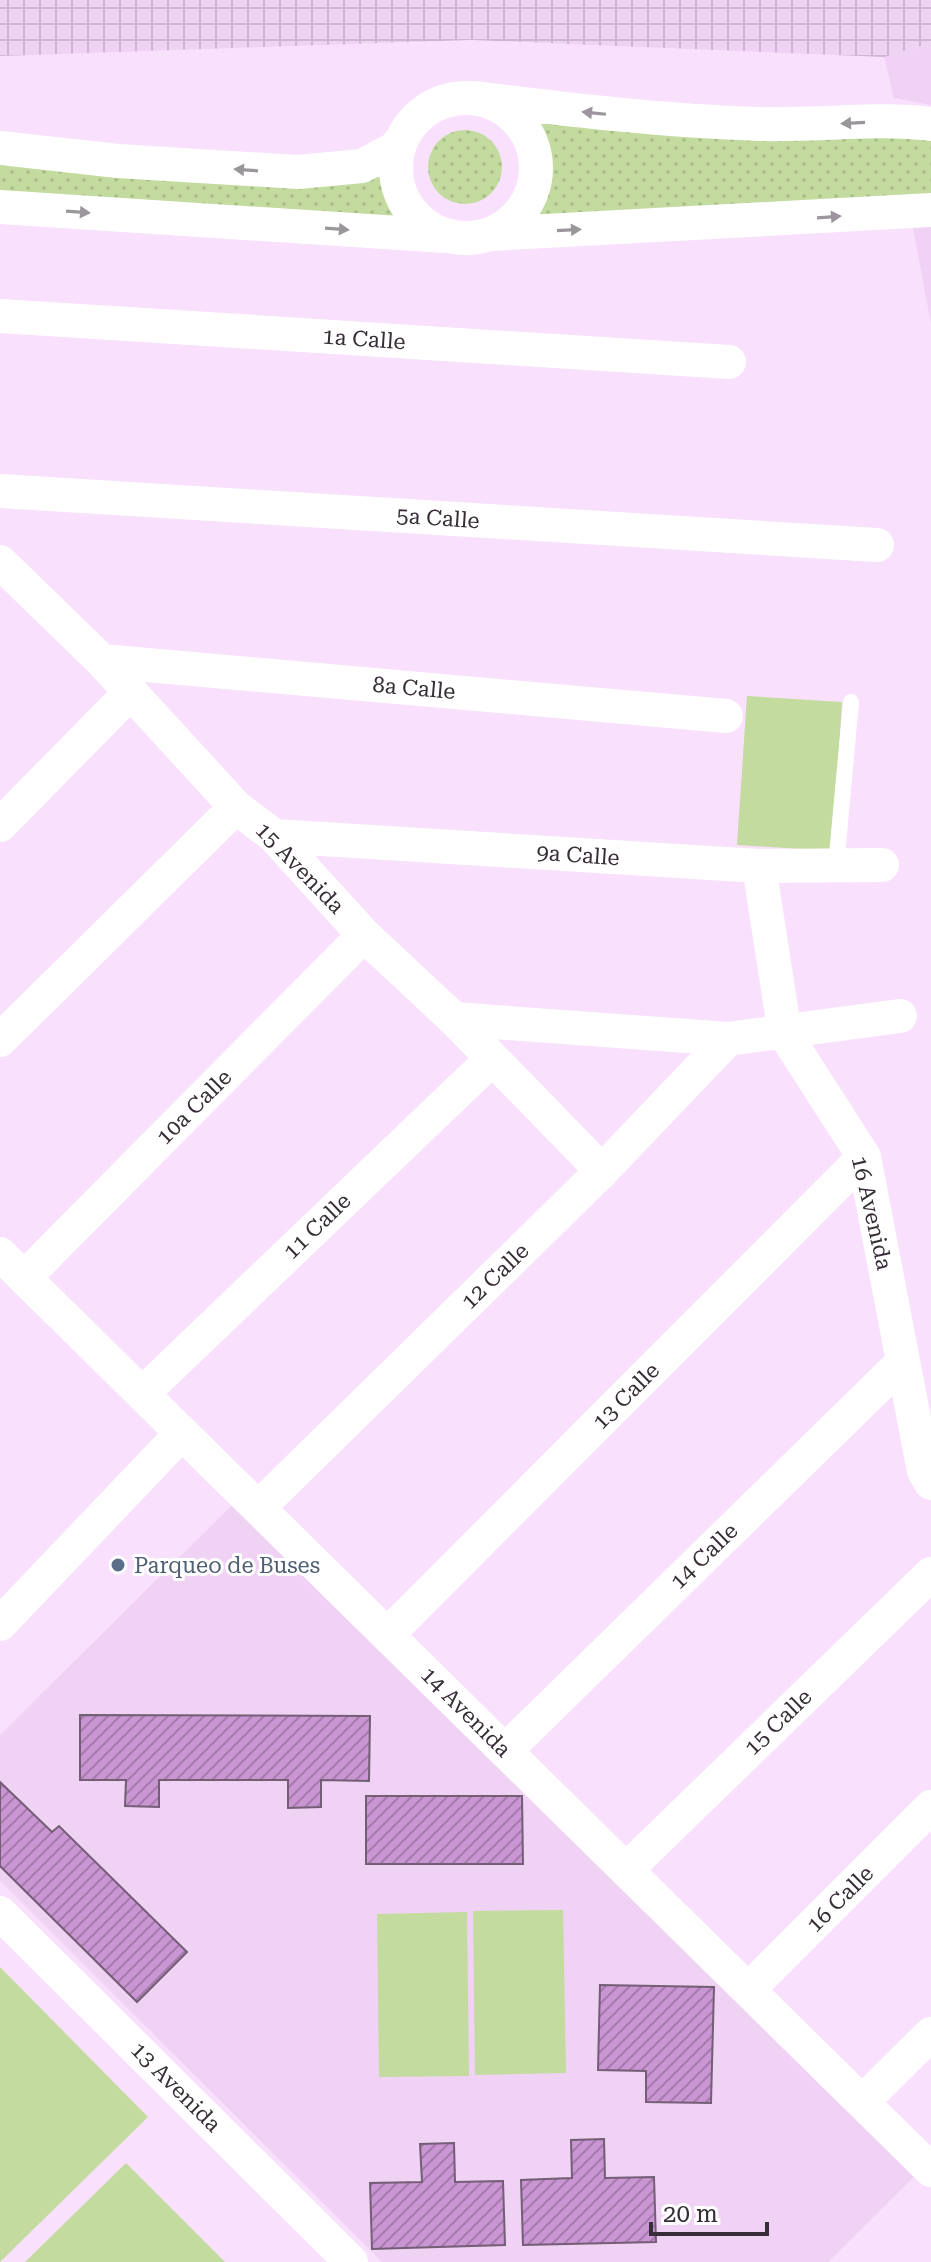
<svg xmlns="http://www.w3.org/2000/svg" width="931" height="2262" font-family="'Roboto Serif',serif">
<style>
.built{fill:#f0d2f4}
.industrial{fill:url(#industrial-grid)}
.grass{fill:url(#grass-dots)}
.pitch{fill:#c3db9e}
.building{fill:url(#building-hatch);stroke:#735e76;stroke-width:2}
.lines{fill:none;stroke-linecap:round;stroke-linejoin:round}
.service{stroke:#fff;stroke-width:16}
.minor{stroke:#fff;stroke-width:34}
.oneway{fill:#9a969b}
.service-dot{fill:#5c6f8a;stroke:#fff;stroke-width:3}
.labels{text-anchor:middle;dominant-baseline:central;stroke-width:6;stroke-linejoin:round;paint-order:stroke}
.street-label{font-size:22px;fill:#362d37;stroke:#fff}
.service-label{font-size:22px;fill:#4e5e75;stroke:#fff;text-anchor:start}
</style>
<defs>
<pattern id="industrial-grid" width="8" height="8" patternUnits="userSpaceOnUse" patternTransform="scale(2)"><rect width="8" height="8" fill="#f0d2f4"/><path d="M0 4h8M4 0v8" fill="none" stroke="#ceb5d2"/></pattern>
<pattern id="grass-dots" width="8" height="8" patternUnits="userSpaceOnUse" patternTransform="scale(2)"><rect width="8" height="8" fill="#c3db9e"/><path d="M2 2h.1M6 6h.1" fill="none" stroke="#a8bc89" stroke-width="1.8" stroke-linecap="round"/></pattern>
<pattern id="building-hatch" width="6" height="6" patternUnits="userSpaceOnUse" patternTransform="scale(2)"><rect width="6" height="6" fill="#ca95d3"/><path d="M-1 1l2-2M0 6l6-6M5 7l2-2" fill="none" stroke="#a57aac"/></pattern>
</defs>
<rect width="100%" height="100%" fill="#f9e1fd"/>
<!-- built -->
<path class="built" d="M931 43V105L894 98 884 57Z
M931 222V324L912 223Z
M241 1496 919 2172 828 2262H382L0 1881V1735Z"/>
<!-- industrial -->
<path class="industrial" d="M0 0H931V43L884 57 471 40 0 56Z"/>
<!-- grass -->
<path class="grass" d="M517 119 931 124V210L469 239 0 207V148L395 165C412 299 593 226 517 119Z
M428 167a37 37 0 1 1 74 0a37 37 0 1 1-74 0Z"/>
<!-- pitch -->
<path class="pitch" d="M747 696 842 702 833 851 737 845Z
M563 1910 566 2073 475 2075 473 1911Z
M467 1912 469 2076 379 2077 377 1914Z
M0 1967 148 2117 0 2262Z
M126 2163 225 2262H25Z"/>
<!-- building -->
<path class="building" d="M80 1715 370 1716 369 1781 321 1780V1807L288 1808V1780H159V1807L125 1806 126 1780H80Z
M0 1782 52 1832 59 1826 187 1952 137 2002 0 1866Z
M366 1796H522L523 1864H366Z
M600 1985 714 1987 711 2103 646 2102V2071L598 2070Z
M604 2139 605 2178 654 2177 656 2242 523 2245 521 2180 572 2178 571 2140Z
M454 2143 455 2182 503 2181 505 2245 372 2249 370 2183 422 2182 420 2144Z"/>
<g class="lines">
<!-- service -->
<path class="service" d="M836 866 851 702"/>
<!-- minor -->
<path class="minor" d="M396 168a70 70 0 1 1 140 0a70 70 0 1 1-140 0Z
M475 98C570 110 665 121 760 124 817 126 875 117 931 124
M0 148 118 161 298 172 362 166 394 149 400 142
M0 207 445 236
M491 234 931 210
M0 316 729 362
M0 491 877 545
M0 562 102 661 236 807 274 836 364 935 454 1019 602 1171
M102 661 726 716
M0 825 130 693
M274 836 759 866 882 865
M759 866 785 1034 864 1157 924 1471 931 1483
M454 1019 728 1039 900 1016
M0 1040 236 807
M0 1254 931 2170
M24 1278 364 935
M142 1394 492 1059
M258 1508 602 1171 728 1039
M0 1624 182 1433
M387 1635 864 1157
M505 1751 903 1362
M626 1870 931 1574
M0 1913 351 2262
M748 1990 931 1807
M862 2102 931 2034"/>
</g>
<!-- one-way arrows -->
<defs><path id="oneway-solid" d="M-6-.8H1V-3.2L6.5 0L1 3.2V.8H-6Z" transform="scale(2)"/></defs>
<g class="oneway">
<use href="#oneway-solid" transform="translate(594 113) rotate(-174)"/>
<use href="#oneway-solid" transform="translate(853 123) rotate(177)"/>
<use href="#oneway-solid" transform="translate(246 170) rotate(-176)"/>
<use href="#oneway-solid" transform="translate(78 212) rotate(4)"/>
<use href="#oneway-solid" transform="translate(829 217) rotate(-4)"/>
<use href="#oneway-solid" transform="translate(337 229) rotate(4)"/>
<use href="#oneway-solid" transform="translate(569 230) rotate(-3)"/>
</g>
<!-- markers -->
<circle class="service-dot" cx="118" cy="1565" r="8"/>
<g class="labels">
<!-- street labels -->
<g class="street-label">
<text transform="translate(364 339) rotate(4)">1a Calle</text>
<text transform="translate(438 518) rotate(4)">5a Calle</text>
<text transform="translate(414 688) rotate(5)">8a Calle</text>
<text transform="translate(578 855) rotate(4)">9a Calle</text>
<text transform="translate(300 868) rotate(46)">15 Avenida</text>
<text transform="translate(194 1107) rotate(-45)">10a Calle</text>
<text transform="translate(872 1213) rotate(77)">16 Avenida</text>
<text transform="translate(317 1226) rotate(-44)">11 Calle</text>
<text transform="translate(495 1276) rotate(-44)">12 Calle</text>
<text transform="translate(626 1396) rotate(-45)">13 Calle</text>
<text transform="translate(704 1556) rotate(-44)">14 Calle</text>
<text transform="translate(466 1712) rotate(45)">14 Avenida</text>
<text transform="translate(778 1722) rotate(-44)">15 Calle</text>
<text transform="translate(840 1899) rotate(-45)">16 Calle</text>
<text transform="translate(176 2087) rotate(45)">13 Avenida</text>
</g>
<!-- service labels -->
<g class="service-label">
<text x="134" y="1565">Parqueo de Buses</text>
</g>
</g>
<!-- scale -->
<path d="M651 2222v12h116v-12" fill="none" stroke="#362d37" stroke-width="4"/>
<text x="663" y="2222" font-size="24" fill="#362d37" stroke="#ffffff" stroke-width="6" paint-order="stroke">20 m</text>
</svg>
